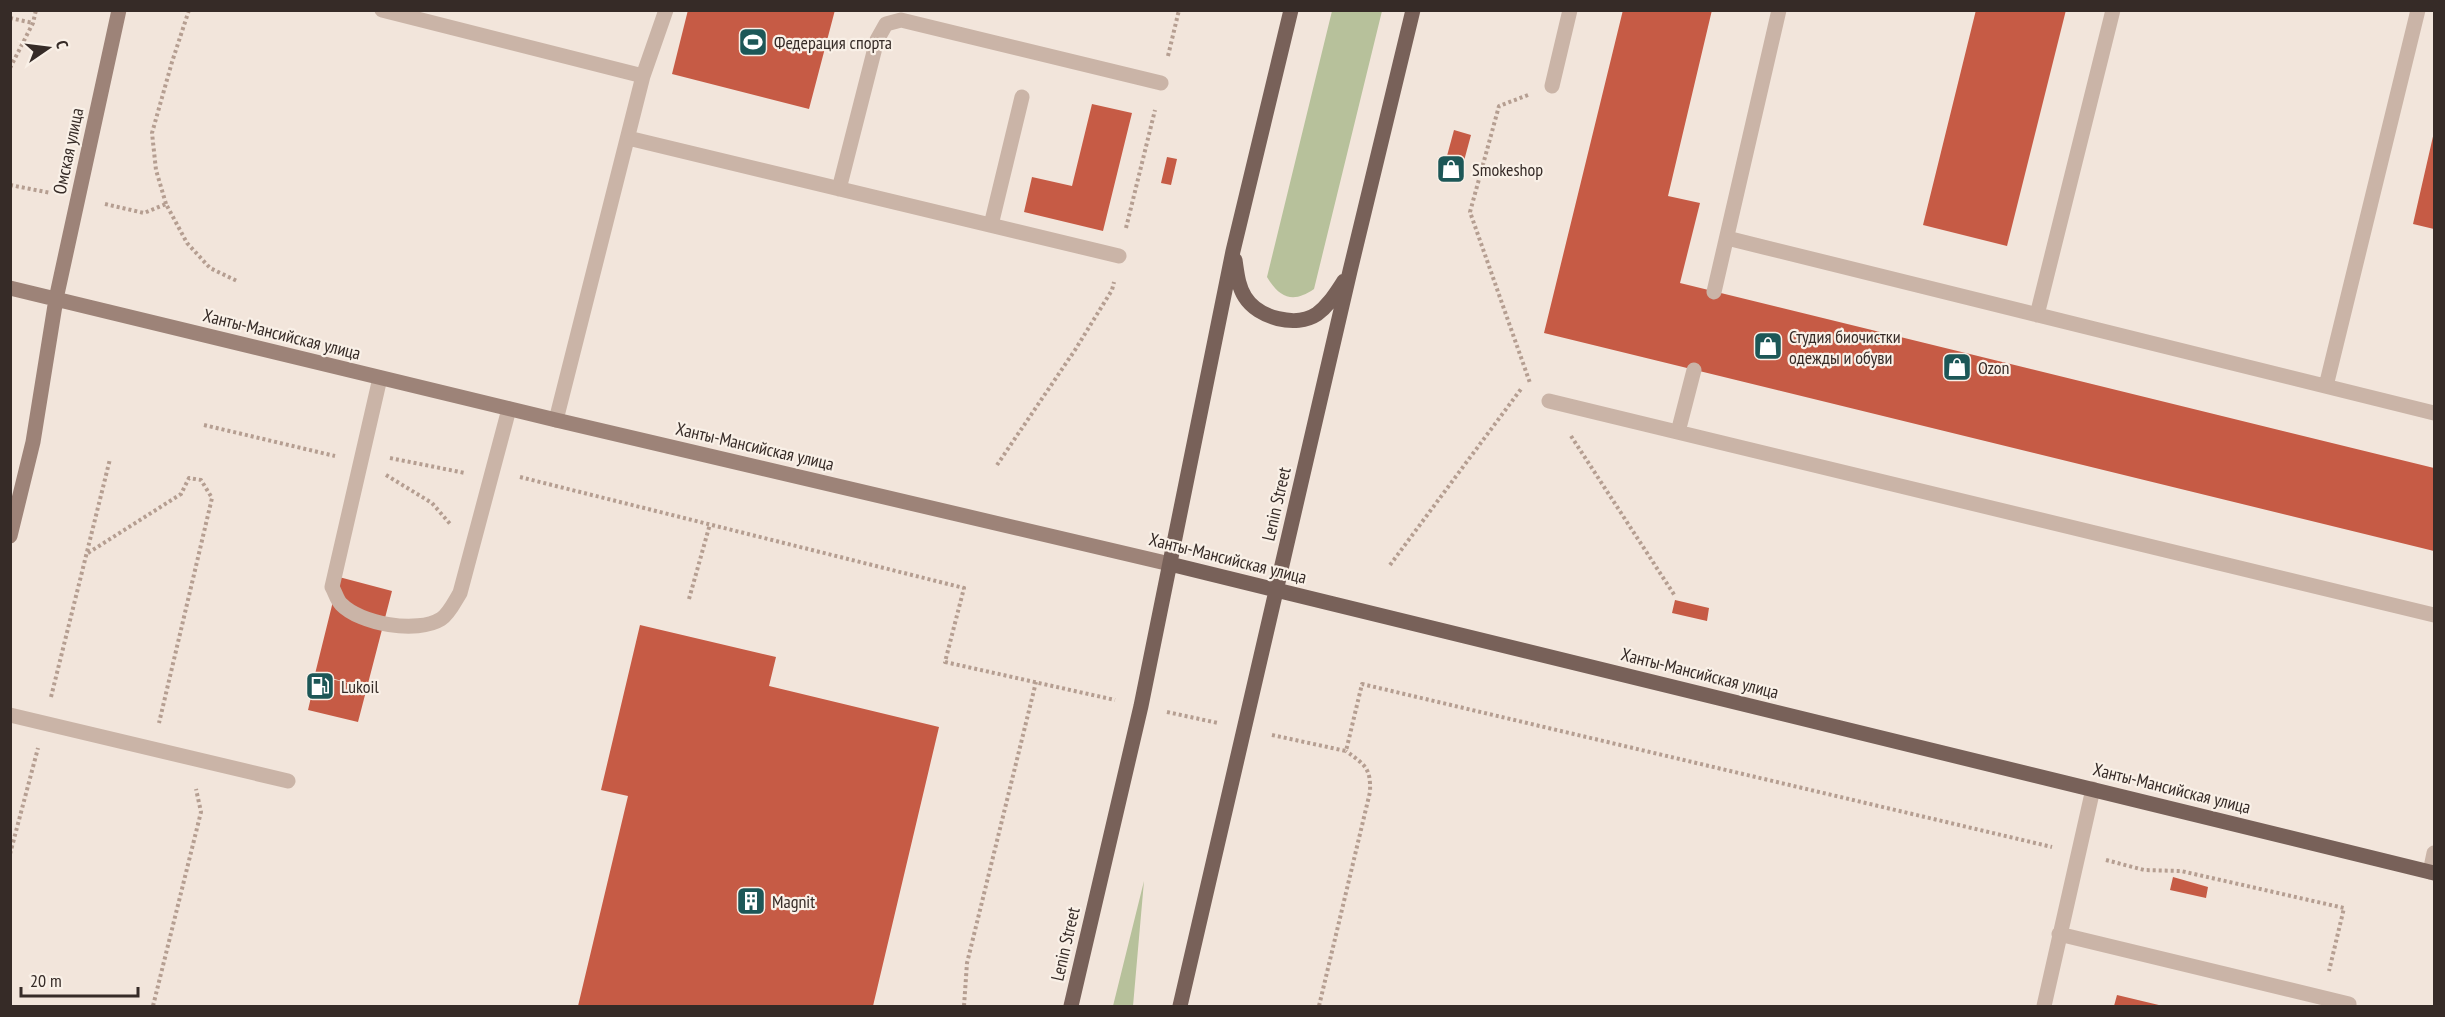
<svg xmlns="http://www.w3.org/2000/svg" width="2445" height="1017" font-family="'PT Sans Narrow',sans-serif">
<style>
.green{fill:#b7c19b}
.building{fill:#c65b45}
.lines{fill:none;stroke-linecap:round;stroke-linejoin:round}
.path{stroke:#b59e91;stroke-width:4;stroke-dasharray:3 3;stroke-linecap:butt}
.lane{stroke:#cab4a7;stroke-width:15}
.secondary{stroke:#9d8378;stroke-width:15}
.primary{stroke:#786159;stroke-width:15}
.labels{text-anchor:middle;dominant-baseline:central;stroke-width:4.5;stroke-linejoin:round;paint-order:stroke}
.poi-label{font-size:18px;fill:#362b27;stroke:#f9f0e7;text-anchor:start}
.street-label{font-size:18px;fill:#362b27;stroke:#f9f0e7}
</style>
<rect width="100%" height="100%" fill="#f2e5db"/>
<!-- green -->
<path class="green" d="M1332 11H1382L1314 289C1294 303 1280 299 1267 277Z
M1144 881 1133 1006H1113Z"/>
<!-- building -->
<path class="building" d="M688 10H835L809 109 672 74Z
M1623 10H1712L1668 196 1700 203 1680 283 2434 468V551L1544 333Z
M1976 10H2066L2007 246 1923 225Z
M1092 104 1132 113 1103 231 1024 212 1032 177 1072 186Z
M1454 130 1471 135 1458 183 1441 178Z
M2434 132V229L2413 224Z
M1167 157 1177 159 1171 185 1161 183Z
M339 577 392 591 358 722 308 710 316 676 354 684 315 674Z
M1675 600 1709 608 1707 621 1672 613Z
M640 625 776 657 769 686 939 727 873 1006H578L628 796 601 790Z
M2173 877 2208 887 2206 898 2170 890Z
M2117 995 2163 1006H2114Z"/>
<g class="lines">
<!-- path -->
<path class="path" d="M10 18 33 23
M1168 56 1179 10
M10 68 33 23 36 10
M1528 95 1499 106 1470 212 1530 383
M10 185 51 193
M105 204 144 213 166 204 187 243 210 268 237 281
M166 204 156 170 152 133 172 62 189 10
M1126 228 1155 110
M204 425 335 456
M1571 436 1675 596
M390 458 465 473
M997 465 1075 350 1112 290 1114 282
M386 475 432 503 451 525
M520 477 964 588 945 662 1115 700
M88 553 181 494 189 478 201 480 212 498 159 723
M1390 565 1521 389
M689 599 710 524
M51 697 110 459
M1167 712 1218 723
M1272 735 1346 751 1362 684 2052 847
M10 854 38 748
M2106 860 2144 870 2181 871 2344 908 2329 971
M153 1006 201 812 196 789
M964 1006 967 963 1036 682
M1319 1006 1370 792C1371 768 1365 765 1346 751"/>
<!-- lane -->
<path class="lane" d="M382 10 643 76
M1552 86 1570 10
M628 138 1119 256
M839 189 877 40 886 24 901 20 1161 83
M991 225 1022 97
M1727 238 2434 413
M1714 292 1779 10
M2037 315 2113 10
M380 378 332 587C335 592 337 600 341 604 360 624 417 634 441 619 449 614 455 601 460 593L509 409
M2326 386 2418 10
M1549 401 2434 615
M556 420 643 76 666 10
M1678 432 1694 370
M10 715 288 781
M2430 872 2434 853
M2059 934 2349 1004
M2044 1006 2093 789"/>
<!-- secondary -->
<path class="secondary" d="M10 288 556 420 1170 564
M10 536 33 442 56 299 119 10"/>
<!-- primary -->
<path class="primary" d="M1235 260C1237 273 1238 286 1245 297 1258 318 1296 328 1317 314 1329 305 1336 293 1344 281
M1170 564 2434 873
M1071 1006 1141 706 1233 251 1291 10
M1180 1006 1350 271 1413 10"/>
</g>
<!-- icons -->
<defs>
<g id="stadium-square" transform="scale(1.5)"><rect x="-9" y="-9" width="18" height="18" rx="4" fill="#1d5757" stroke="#f9f0e7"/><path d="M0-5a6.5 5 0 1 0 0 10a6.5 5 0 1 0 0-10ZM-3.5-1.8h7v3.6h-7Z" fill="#fff"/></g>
<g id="shop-square" transform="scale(1.5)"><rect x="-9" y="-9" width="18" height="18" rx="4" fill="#1d5757" stroke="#f9f0e7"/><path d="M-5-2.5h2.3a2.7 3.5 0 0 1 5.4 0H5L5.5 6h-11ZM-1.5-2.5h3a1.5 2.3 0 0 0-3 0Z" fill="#fff"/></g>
<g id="fuel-square" transform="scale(1.5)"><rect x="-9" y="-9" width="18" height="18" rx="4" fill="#1d5757" stroke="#f9f0e7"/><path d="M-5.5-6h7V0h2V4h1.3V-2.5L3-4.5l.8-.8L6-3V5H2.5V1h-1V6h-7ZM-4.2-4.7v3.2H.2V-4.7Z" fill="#fff"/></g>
<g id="building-square" transform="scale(1.5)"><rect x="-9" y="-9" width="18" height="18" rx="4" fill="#1d5757" stroke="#f9f0e7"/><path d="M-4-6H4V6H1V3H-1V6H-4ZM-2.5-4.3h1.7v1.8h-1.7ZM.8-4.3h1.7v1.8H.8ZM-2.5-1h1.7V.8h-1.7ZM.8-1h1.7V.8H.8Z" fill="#fff"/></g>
</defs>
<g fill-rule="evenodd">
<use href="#stadium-square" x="753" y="42"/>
<use href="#shop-square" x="1451" y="169"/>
<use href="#shop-square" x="1768" y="346"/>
<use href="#shop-square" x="1957" y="367"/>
<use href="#fuel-square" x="320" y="686"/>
<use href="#building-square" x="751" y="901"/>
</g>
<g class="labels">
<!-- poi labels -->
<g class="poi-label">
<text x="774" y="42">Федерация спорта</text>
<text x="1472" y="169">Smokeshop</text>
<text x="1789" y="336">Студия биочистки<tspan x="1789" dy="21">одежды и обуви</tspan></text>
<text x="1978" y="367">Ozon</text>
<text x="341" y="686">Lukoil</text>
<text x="772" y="901">Magnit</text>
</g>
<!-- street labels -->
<g class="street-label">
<text transform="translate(68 151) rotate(-78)">Омская улица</text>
<text transform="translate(282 334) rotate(14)">Ханты-Мансийская улица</text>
<text transform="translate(755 446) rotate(13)">Ханты-Мансийская улица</text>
<text transform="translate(1276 504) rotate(-77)">Lenin Street</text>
<text transform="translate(1228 558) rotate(14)">Ханты-Мансийская улица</text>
<text transform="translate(1700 673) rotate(14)">Ханты-Мансийская улица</text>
<text transform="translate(2172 788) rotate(14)">Ханты-Мансийская улица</text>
<text transform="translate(1065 944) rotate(-77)">Lenin Street</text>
</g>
</g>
<!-- border -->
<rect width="2445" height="1017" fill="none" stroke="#362b27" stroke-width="24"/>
<!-- north arrow -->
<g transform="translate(48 48) rotate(76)" stroke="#f9f0e7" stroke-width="4.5" paint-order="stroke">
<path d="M0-4.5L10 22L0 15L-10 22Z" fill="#362b27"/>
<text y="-9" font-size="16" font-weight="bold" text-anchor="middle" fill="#362b27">С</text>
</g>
<!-- scale -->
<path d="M21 987v9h117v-9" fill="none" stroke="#362b27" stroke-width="3"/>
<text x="30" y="987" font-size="18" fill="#362b27" stroke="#f9f0e7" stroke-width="4.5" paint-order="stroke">20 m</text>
</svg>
